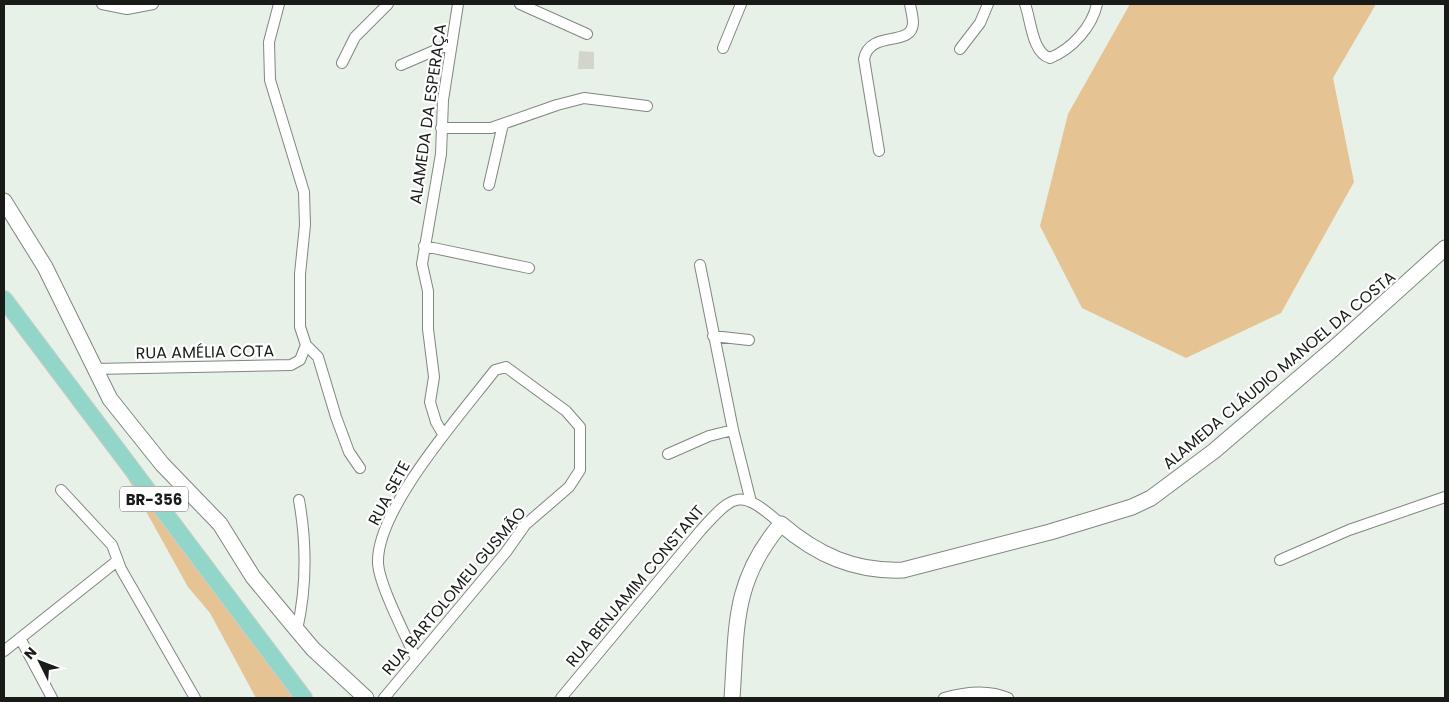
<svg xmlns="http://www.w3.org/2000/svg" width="1449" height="702" font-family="Poppins,sans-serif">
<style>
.green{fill:#e5c392}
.building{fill:#d4d5ca}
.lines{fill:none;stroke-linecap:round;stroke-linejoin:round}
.street-casing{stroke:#7f877f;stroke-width:12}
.secondary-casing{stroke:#7f877f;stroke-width:17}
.primary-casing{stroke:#cccdcc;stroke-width:18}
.street{stroke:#fff;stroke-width:10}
.secondary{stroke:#fff;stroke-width:15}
.primary{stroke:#92d6ca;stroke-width:16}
.labels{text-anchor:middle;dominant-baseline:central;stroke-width:4.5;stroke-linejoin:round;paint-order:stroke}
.shield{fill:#fff;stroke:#5d5f5d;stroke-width:1}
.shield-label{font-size:15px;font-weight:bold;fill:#181b18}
.street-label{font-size:16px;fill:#181b18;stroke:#fff}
</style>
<rect width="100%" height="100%" fill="#e8f1e8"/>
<!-- green -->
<path class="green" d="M1130 4H1376L1333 78 1354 182 1281 313 1186 358 1082 308 1040 226 1068 114Z
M122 468 303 698H256L210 613 188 587Z"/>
<!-- building -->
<path class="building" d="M579 51 594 52V69H578Z"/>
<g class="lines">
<!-- street casing -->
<g class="street-casing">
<path id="street" d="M102 4 127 9 153 4
M279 4 269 42 270 80 304 192 305 225 300 274V327L306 345 318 357 336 417 349 452 360 468
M520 4 587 34
M1025 4C1031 20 1032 53 1050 58 1072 49 1092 27 1097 4
M723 48 741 4
M960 49 980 23 988 4
M342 63 355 37 388 4
M401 65 452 43
M441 128H491L557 105 584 98 647 106
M879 151 864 59C870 29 912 48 913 23 913 17 911 10 910 4
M489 185 503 124
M424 246 529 268
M700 265 733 430 751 502
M713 336 749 340
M94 369 291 365 300 360 306 345
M443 434 436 422 430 402 434 377 428 329V291L422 264 441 154 443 100 458 4
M668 454 709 436 733 430
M61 490 112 545 121 569 195 698
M1280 560 1349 530 1445 497
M297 630C307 586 307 545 299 500
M20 638 52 698
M4 651 117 561
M384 698 506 552 525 525 569 487 580 470V427L566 411 506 367 495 370C462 413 376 509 378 563 379 585 406 636 416 659
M561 698 701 530C735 492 741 489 781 524
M944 698C965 692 988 689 1008 698"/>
</g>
<!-- secondary casing -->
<g class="secondary-casing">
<path id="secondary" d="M4 201 45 267 110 399 162 464 220 524 253 577 297 630 313 649 366 698
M732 698C737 628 732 581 781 524 817 555 855 572 903 570L1050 532 1132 507 1151 498 1214 451 1333 349 1445 248"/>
</g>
<!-- primary casing -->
<g class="primary-casing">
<path id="primary" d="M4 299 304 698"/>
</g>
<!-- street -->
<use href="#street" class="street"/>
<!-- secondary -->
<use href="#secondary" class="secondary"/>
<!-- primary -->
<use href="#primary" class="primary"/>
</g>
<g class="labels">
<!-- shield labels -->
<rect class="shield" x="120" y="486.5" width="68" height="25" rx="4"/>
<g class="shield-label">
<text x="154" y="499">BR-356</text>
</g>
<!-- street labels -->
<g class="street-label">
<text transform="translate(428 114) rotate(-82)">ALAMEDA DA ESPERAÇA</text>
<text transform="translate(205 352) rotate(-1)">RUA AMÉLIA COTA</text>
<text transform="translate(1279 370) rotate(-40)">ALAMEDA CLÁUDIO MANOEL DA COSTA</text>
<text transform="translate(389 493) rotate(-62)">RUA SETE</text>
<text transform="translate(635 586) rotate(-50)">RUA BENJAMIM CONSTANT</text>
<text transform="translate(454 591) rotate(-50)">RUA BARTOLOMEU GUSMÃO</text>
</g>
</g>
<!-- border -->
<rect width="1449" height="702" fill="none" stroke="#181b18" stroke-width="10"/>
<!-- north arrow -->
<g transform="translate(40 662) rotate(312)" stroke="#ffffff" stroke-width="4" paint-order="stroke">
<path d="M0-4L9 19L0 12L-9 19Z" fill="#181b18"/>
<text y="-8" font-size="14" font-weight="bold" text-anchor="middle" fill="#181b18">N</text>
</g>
</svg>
